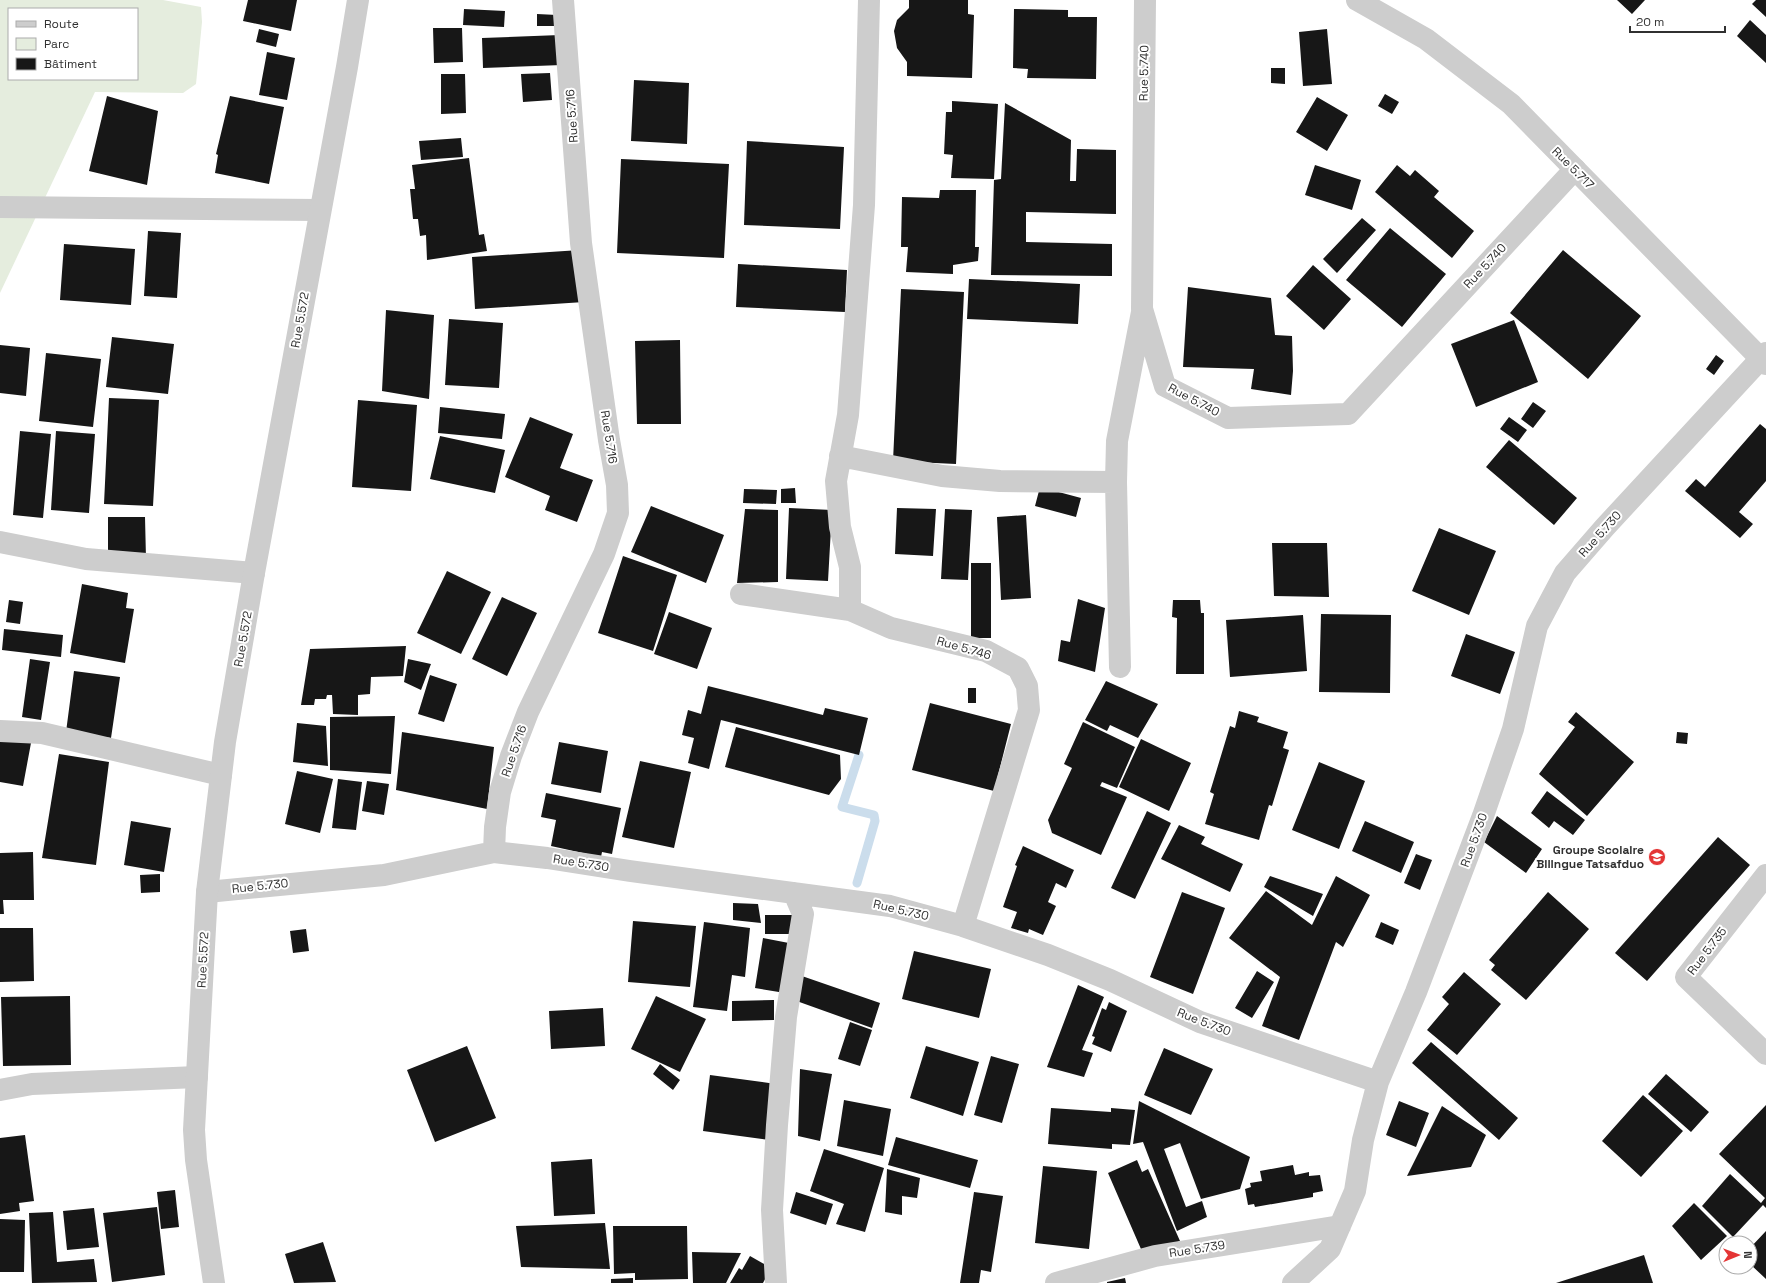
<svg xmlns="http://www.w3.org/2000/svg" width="1766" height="1283" font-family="'Space Grotesk',sans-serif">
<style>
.green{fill:#e5edde;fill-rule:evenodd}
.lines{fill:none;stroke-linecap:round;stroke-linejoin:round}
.stream{stroke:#cbddec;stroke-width:9}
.building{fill:#171717}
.minor{stroke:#cdcdcd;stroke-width:22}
.tertiary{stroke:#cdcdcd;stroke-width:22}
.labels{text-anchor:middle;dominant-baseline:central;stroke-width:4;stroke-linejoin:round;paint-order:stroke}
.street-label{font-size:12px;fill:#303030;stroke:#fff}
.poi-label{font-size:12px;font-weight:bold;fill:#303030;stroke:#fff;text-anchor:end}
</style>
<rect width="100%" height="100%" fill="#fff"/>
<!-- green -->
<path class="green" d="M0 0H163L201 7 202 22 196 84 183 93 95 92 0 293ZM9 9H137V79H9Z"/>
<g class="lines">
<!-- stream -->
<path class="stream" d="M857 883 875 821 874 815 842 807 859 755"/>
</g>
<!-- building -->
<path class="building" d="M248 0H297L291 31 243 21Z
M909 0H968V14L974 15 972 78 907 76V62L897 48 894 31 897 20 909 8Z
M1617 0H1645L1632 14Z
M1756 0H1766V17L1752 4Z
M464 9 505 11 504 27 463 25Z
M1014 9 1068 10V17H1097L1096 79 1027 78 1028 69 1013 68Z
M537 14 557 15 556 26H537Z
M1750 20 1766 35V63L1737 36Z
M433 28H462L463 62 434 63Z
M259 29 279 34 276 47 256 42Z
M1327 29 1332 84 1303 86 1299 32Z
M560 35 562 65 483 68 482 38Z
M267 52 295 58 287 100 259 95Z
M1271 68H1285V84L1271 83Z
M550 73 552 100 523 102 521 74Z
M441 74H465L466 113 441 114Z
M634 80 689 83 687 144 631 141Z
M1385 94 1399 102 1392 114 1378 106Z
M107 96 158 111 147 185 89 171Z
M230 96 284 107 269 184 215 173 218 155 216 154Z
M1317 97 1348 115 1327 151 1296 132Z
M952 101 998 104 994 179 951 178 953 155 944 154 946 112H952Z
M1005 103 1071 140 1070 181H1076L1077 149 1116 150V214L1026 212V242L1112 244V276L991 275 994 180 1001 179Z
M461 138 463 157 421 160 419 141Z
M747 141 844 147 840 229 744 225Z
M469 158 479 235 484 234 487 251 427 260 426 235 420 236 418 219H413L410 189H415L412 165Z
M621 159 729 164 724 258 617 253Z
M1315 165 1361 180 1352 210 1305 195Z
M1397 165 1410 176 1415 170 1439 191 1434 197 1474 231 1452 258 1375 192Z
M940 190H976L975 247H979L978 261 953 265V274L906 272 908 247H901L902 197 939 198Z
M1362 218 1376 230 1337 273 1323 259Z
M1390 228 1446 274 1402 327 1346 280Z
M148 231 181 233 177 298 144 296Z
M64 244 135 249 131 305 60 300Z
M580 250 584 302 475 309 472 257Z
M1563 250 1641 316 1588 379 1510 313Z
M738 264 847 270 845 312 736 307Z
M1313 265 1351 299 1324 330 1286 296Z
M969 279 1080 284 1078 324 967 319Z
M1188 287 1271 298 1275 335 1292 336 1293 371 1291 395 1251 389 1254 369 1183 367Z
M901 289 964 292 956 464 893 461Z
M386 310 434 315 429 399 382 391Z
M449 319 503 323 499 388 445 385Z
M1514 320 1538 382 1476 407 1451 344Z
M112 337 174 344 168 394 106 387Z
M680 340 681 424H637L635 341Z
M0 345 30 348 26 396 0 393Z
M46 353 101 359 93 427 39 421Z
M1716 355 1724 361 1714 375 1706 369Z
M109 398 159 400 153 506 104 504Z
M358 400 417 405 411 491 352 487Z
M1533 402 1546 411 1533 428 1521 419Z
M440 407 505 414 502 439 438 433Z
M530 417 573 434 560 468 593 480 577 522 545 510 550 496 505 477Z
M1509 417 1527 430 1518 442 1500 429Z
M1760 424 1766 429V481L1739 512 1753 524 1740 538 1685 491 1696 479 1705 487Z
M20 431 51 434 43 518 13 515Z
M56 431 95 434 89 513 51 510Z
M440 436 505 450 495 493 430 479Z
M1509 440 1577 498 1554 525 1486 467Z
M1040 487 1081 498 1076 517 1035 506Z
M795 488 796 503H781V489Z
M744 489 777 490 776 504 743 503Z
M651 506 724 535 706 583 631 552Z
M789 508 832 510 828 581 786 579Z
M897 508 936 509 933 556 895 554Z
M745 509 778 510V582L737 583Z
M945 509 972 510 968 580 941 579Z
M1026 515 1031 598 1001 600 997 517Z
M108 517H145L146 559H108Z
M1439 528 1496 551 1469 615 1412 591Z
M1272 543H1327L1329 597 1274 596Z
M623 556 677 575 653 651 598 633Z
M971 563H991V638H971Z
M447 571 491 592 461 654 417 633Z
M82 584 128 593 126 608 134 609 125 663 70 653Z
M502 597 537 613 507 676 472 659Z
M1078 599 1105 608 1095 672 1058 661 1061 640 1070 642Z
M9 600 23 602 20 624 6 622Z
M1173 600H1200L1201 613H1204V674H1176L1177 618 1172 617Z
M669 612 712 628 697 669 654 654Z
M1321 614 1391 615 1390 693 1319 692Z
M1303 615 1307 671 1230 677 1226 620Z
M4 629 63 635 61 657 2 650Z
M1466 634 1515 652 1500 694 1451 676Z
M406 646 403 676 371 677 370 694 358 695V715L333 714 332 695H327L326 699H315L314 705H301L310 649Z
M30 659 50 662 41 720 22 717Z
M408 659 431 664 421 690 404 682Z
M74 671 120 677 111 738 66 732Z
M430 675 457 684 444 722 418 714Z
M1106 681 1158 704 1138 738 1110 725 1107 731 1085 720Z
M708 686 823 715 825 708 868 718 859 755 721 720 709 769 688 763 694 738 682 735 688 710 701 714Z
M968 688H976V703H968Z
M930 703 1011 724 994 791 912 770Z
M1239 711 1259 717 1257 722 1288 732 1283 748 1289 750 1272 806 1269 805 1259 840 1205 824 1214 794 1210 792 1230 726 1235 728Z
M1576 712 1634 762 1587 816 1539 774 1575 727 1568 722Z
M395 716 391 774 330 770V717Z
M1083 722 1135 747 1117 788 1102 782 1100 786 1127 797 1101 855 1052 833 1048 820 1072 768 1064 764Z
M297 723 326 726 328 766 293 762Z
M736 727 840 755 841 779 829 795 725 767Z
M402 732 494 747 487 809 396 790Z
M1677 732 1688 733 1687 744 1676 743Z
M0 738 31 743 23 786 0 782Z
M1141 739 1191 763 1169 811 1119 787Z
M559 742 608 751 601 793 551 784Z
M59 754 109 762 96 865 42 858Z
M640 761 691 772 674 848 622 837Z
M1319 762 1365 781 1339 849 1292 830Z
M297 771 333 779 320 833 285 824Z
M338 779 362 782 356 830 332 828Z
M367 781 389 784 384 815 362 811Z
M1547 791 1585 820 1573 835 1554 821 1549 828 1531 813Z
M546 793 621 808 612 854 602 852 601 857 551 846 556 820 541 817Z
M1147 811 1171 823 1135 899 1111 888Z
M1497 816 1542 849 1526 873 1484 842Z
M131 821 171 828 164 872 124 865Z
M1365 821 1414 842 1401 873 1352 851Z
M1179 825 1205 837 1201 844 1243 864 1230 892 1161 859Z
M1718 837 1750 865 1647 981 1615 953Z
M1023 846 1074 870 1066 888 1056 883 1048 902 1056 906 1043 935 1029 929 1028 933 1011 928 1017 912 1003 907 1017 866 1015 865Z
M33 852 34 900H3L4 914H0V853Z
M1416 854 1432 860 1420 890 1404 883Z
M160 874V892L141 893 140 875Z
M1270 876 1323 894 1313 916 1264 887Z
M1336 876 1370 895 1343 947 1336 942 1299 1040 1262 1026 1280 977 1229 938 1266 891 1312 925Z
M1182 892 1225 908 1193 994 1150 977Z
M1548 892 1589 929 1526 1000 1491 970 1495 965 1489 960Z
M733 903 758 904 761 923 733 920Z
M765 915H796L795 934H765Z
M633 921 696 926 690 987 628 982Z
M704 922 750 928 745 977 732 975 727 1011 693 1007Z
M1381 922 1399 930 1393 945 1375 937Z
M0 928H33L34 981 0 982Z
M306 929 309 951 293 953 290 931Z
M763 938 794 944 785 993 755 988Z
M914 951 991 969 979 1018 902 999Z
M1257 971 1274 982 1252 1018 1235 1008Z
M1464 972 1501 1004 1457 1055 1427 1030 1449 1004 1442 997Z
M799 975 880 1003 872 1028 791 999Z
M1078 985 1104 997 1082 1050 1093 1053 1084 1077 1047 1067Z
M70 996 71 1065 3 1066 1 997Z
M656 996 706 1019 680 1072 631 1049Z
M774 1000V1020L732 1021V1001Z
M1109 1002 1127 1011 1111 1052 1092 1044 1095 1037 1092 1036 1102 1008 1106 1010Z
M603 1008 605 1046 551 1049 549 1011Z
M850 1022 872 1030 860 1066 838 1059Z
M1431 1042 1518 1118 1499 1140 1412 1063Z
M467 1046 496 1118 435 1142 407 1070Z
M926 1046 979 1062 963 1116 910 1098Z
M1164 1048 1213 1069 1191 1115 1144 1095Z
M991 1056 1019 1064 1002 1123 974 1115Z
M660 1064 680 1080 673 1090 653 1074Z
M800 1069 832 1074 820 1141 798 1136Z
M1666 1074 1709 1112 1691 1132 1648 1094Z
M710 1075 776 1084 769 1140 703 1131Z
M1643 1095 1683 1131 1641 1177 1602 1141Z
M844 1100 891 1109 883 1156 837 1146Z
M1139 1101 1250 1157 1240 1189 1201 1199 1180 1143 1164 1149 1186 1207 1202 1201 1207 1217 1177 1231 1143 1142 1133 1144Z
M1399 1101 1429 1113 1416 1147 1386 1135Z
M1766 1105V1208L1763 1205 1733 1237 1702 1206 1730 1174 1761 1203 1765 1198 1719 1154Z
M1442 1106 1486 1135 1471 1167 1407 1176Z
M1051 1108 1111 1112V1108L1135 1110 1130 1145 1112 1144V1149L1048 1144Z
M25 1135 34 1201 19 1203 20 1211 0 1214V1138Z
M896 1137 978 1160 970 1188 888 1165Z
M824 1149 884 1168 865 1232 836 1224 844 1204 810 1191Z
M592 1159 595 1214 554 1216 551 1162Z
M1137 1160 1142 1172 1148 1169 1180 1241 1144 1256 1108 1173Z
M1293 1165 1295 1175 1309 1172V1176L1320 1175 1323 1191 1313 1193V1197L1255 1207 1254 1204 1248 1205 1245 1189 1251 1187 1250 1183 1262 1181 1260 1171Z
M1043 1166 1097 1171 1089 1249 1035 1243Z
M887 1169 920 1178 917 1198 902 1196V1215L885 1212Z
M175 1190 179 1227 161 1229 157 1192Z
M796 1192 833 1204 826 1225 790 1213Z
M974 1192 1003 1196 991 1272 981 1270 979 1283H960Z
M1694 1203 1727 1236 1701 1260 1672 1226Z
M157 1207 165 1275 112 1282 103 1213Z
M94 1208 99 1247 67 1250 63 1211Z
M53 1212 57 1262 94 1259 97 1282 32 1283 29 1213Z
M0 1219 25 1220 24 1272H0Z
M605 1223 610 1269 521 1267 516 1226Z
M613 1226H687L688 1279 635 1280V1273L614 1274Z
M1766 1231V1279L1750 1264V1248Z
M323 1242 336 1282 294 1283 285 1254Z
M692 1252 741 1253 726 1283H693Z
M1644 1255 1653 1283H1556Z
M750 1256 771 1268 763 1283H730L739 1268 742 1270Z
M633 1278V1283H611V1279Z
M1125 1278 1126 1283H1107V1282Z"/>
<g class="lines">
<!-- minor -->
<path class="minor" d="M1145 0 1142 309 1165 386 1228 418 1348 414 1575 169
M0 207 320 210
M840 456 942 476 1000 481 1116 482
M0 542 86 559 254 573
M741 594 850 610 891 628 986 651 1018 668 1027 686 1029 710 963 926
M850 610V567L840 527 836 481 848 415 864 205 869 0
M1120 667 1116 482 1117 441 1142 312
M0 731 42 733 221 775
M494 852 495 827 500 792 511 756 528 712 604 554 618 513 617 485 609 440 581 243 563 0
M1766 875 1686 977 1766 1054
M207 892 384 875 494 852 547 858 630 871 890 906 963 926 1048 955 1110 980 1200 1022 1378 1082 1416 992 1483 816 1513 729 1537 626 1565 573 1605 527 1766 353
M0 1090 32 1084 197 1077
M776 1283 772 1210 777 1125 786 1017 803 914 794 893
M1056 1283 1155 1256 1340 1226
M1293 1283 1330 1249 1355 1191 1363 1140 1378 1082"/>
<!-- tertiary -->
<path class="tertiary" d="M1357 0 1426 39 1511 104 1766 364
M214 1283 196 1160 194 1130 207 892 225 742 254 573 347 67 358 0"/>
</g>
<!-- icons -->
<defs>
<g id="school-disc" transform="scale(0.9)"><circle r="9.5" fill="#e43535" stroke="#fff"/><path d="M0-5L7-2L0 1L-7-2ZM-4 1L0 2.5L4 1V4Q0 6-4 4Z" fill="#fff"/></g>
</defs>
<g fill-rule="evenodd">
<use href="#school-disc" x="1657" y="857"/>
</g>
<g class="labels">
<!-- street labels -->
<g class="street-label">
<text transform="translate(1144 73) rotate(-89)">Rue 5.740</text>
<text transform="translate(572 116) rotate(-94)">Rue 5.716</text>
<text transform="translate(1573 168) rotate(45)">Rue 5.717</text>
<text transform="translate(1485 266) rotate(-47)">Rue 5.740</text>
<text transform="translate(300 320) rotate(-80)">Rue 5.572</text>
<text transform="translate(1194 400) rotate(28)">Rue 5.740</text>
<text transform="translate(609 437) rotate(81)">Rue 5.716</text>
<text transform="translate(1600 534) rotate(-48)">Rue 5.730</text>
<text transform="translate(243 639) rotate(-80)">Rue 5.572</text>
<text transform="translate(964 648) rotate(16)">Rue 5.746</text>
<text transform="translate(514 751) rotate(-71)">Rue 5.716</text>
<text transform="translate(1474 840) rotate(-70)">Rue 5.730</text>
<text transform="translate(581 863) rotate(9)">Rue 5.730</text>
<text transform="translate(260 886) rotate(-6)">Rue 5.730</text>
<text transform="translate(901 910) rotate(13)">Rue 5.730</text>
<text transform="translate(1707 951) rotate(-53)">Rue 5.735</text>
<text transform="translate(203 960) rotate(-87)">Rue 5.572</text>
<text transform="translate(1204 1022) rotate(21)">Rue 5.730</text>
<text transform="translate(1197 1249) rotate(-9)">Rue 5.739</text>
</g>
<!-- poi labels -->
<g class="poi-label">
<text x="1644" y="850">Groupe Scolaire<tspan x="1644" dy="14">Bilingue Tatsafduo</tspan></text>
</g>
</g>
<!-- legend -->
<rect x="8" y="8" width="130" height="72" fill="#ffffff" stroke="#acacac"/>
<rect x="16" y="21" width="20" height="6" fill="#cdcdcd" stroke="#acacac"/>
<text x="44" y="28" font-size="12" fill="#303030">Route</text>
<rect x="16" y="38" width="20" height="12" fill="#e5edde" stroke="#acacac"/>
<text x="44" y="48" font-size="12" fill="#303030">Parc</text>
<rect x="16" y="58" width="20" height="12" fill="#171717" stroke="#acacac"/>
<text x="44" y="68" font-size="12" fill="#303030">Bâtiment</text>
<!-- north arrow -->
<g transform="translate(1738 1255) rotate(89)"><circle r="19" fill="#ffffff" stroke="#acacac"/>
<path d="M0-3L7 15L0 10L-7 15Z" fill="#e43535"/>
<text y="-6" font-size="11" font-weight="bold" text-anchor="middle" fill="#303030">N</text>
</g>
<!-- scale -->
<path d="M1630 26v6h95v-6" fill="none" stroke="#303030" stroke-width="2"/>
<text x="1636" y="26" font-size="12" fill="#303030" stroke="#ffffff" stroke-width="3" paint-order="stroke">20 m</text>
</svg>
